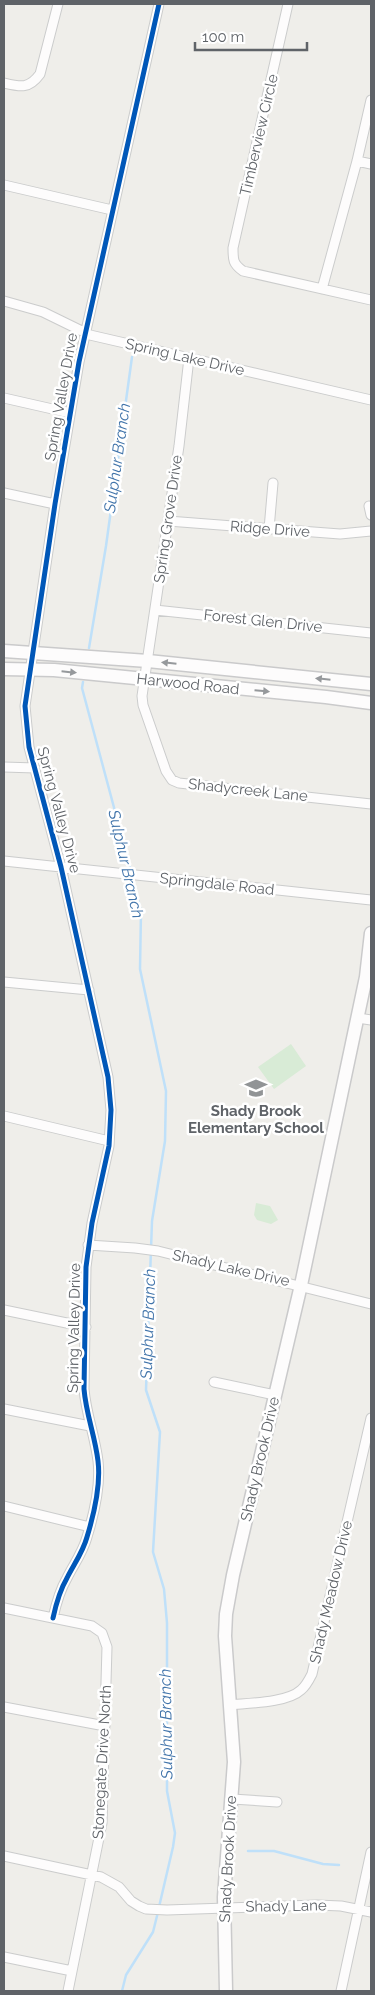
<svg xmlns="http://www.w3.org/2000/svg" width="375" height="1995" font-family="Raleway,sans-serif">
<style>
.green{fill:#d8ebd6}
.lines{fill:none;stroke-linecap:round;stroke-linejoin:round}
.stream{stroke:#bfe0f9;stroke-width:2.5}
.street-casing{stroke:#cbcccc;stroke-width:11}
.secondary-casing{stroke:#cacacb;stroke-width:15}
.street{stroke:#fdfcfc;stroke-width:9}
.secondary{stroke:#fdfcfc;stroke-width:12}
.cycleway-casing{stroke:#fff;stroke-width:8}
.cycleway{stroke:#0057b8;stroke-width:5}
.oneway{fill:#96999c}
.labels{text-anchor:middle;dominant-baseline:central;stroke-width:5;stroke-linejoin:round;paint-order:stroke}
.street-label{font-size:15px;fill:#5f6368;stroke:#fff}
.poi-label{font-size:15px;font-weight:bold;fill:#5f6368;stroke:#fff}
.water-label{font-size:16px;font-style:italic;fill:#4174aa;stroke:#fff}
</style>
<rect width="100%" height="100%" fill="#efeeea"/>
<!-- green -->
<path class="green" d="M291 1044 306 1066 274 1089 258 1067Z
M256 1203 270 1206 278 1220 271 1224 257 1220 254 1215Z"/>
<g class="lines">
<!-- stream -->
<path class="stream" d="M89 648 106 546 132 357
M83 682 82 688 131 871
M132 877 141 911 140 969 166 1091 165 1141 152 1221 146 1390 160 1432 153 1552 164 1589 167 1623V1791L175 1833 173 1847 159 1907
M248 1851H274L323 1864 339 1865
M122 1991 126 1975 153 1932 158 1912"/>
<!-- street casing -->
<g class="street-casing">
<path id="street" d="M288 4 233 248C233 260 233 264 243 271L371 300
M4 83C21 87 29 89 40 74L58 4
M357 161 371 164
M4 185 112 210
M322 289 357 161 371 100
M4 301 43 312 90 335 371 400
M189 358 179 446 142 696 143 705 166 771 172 780 179 783 371 804
M4 398 70 413
M4 493 55 504
M369 506 371 515
M168 521 340 534 371 531
M269 529 273 483
M155 610 371 633
M4 767 35 768
M4 861 371 900
M4 982 89 990
M358 1018 371 1020
M4 1116 109 1141
M88 1245 135 1248 158 1251 371 1304
M4 1310 86 1327
M214 1382 275 1395
M4 1409 90 1426
M4 1506 90 1527
M4 1608 92 1626 102 1633 107 1647 102 1823 68 1991
M53 1618C56 1604 60 1590 67 1578 74 1564 83 1552 87 1537 94 1514 101 1485 98 1461 95 1436 86 1414 84 1389L86 1267 92 1223 109 1146 111 1110 108 1077 61 867 29 747 25 706 55 504 79 362 159 4
M229 1705C248 1703 287 1703 301 1690 306 1686 309 1680 312 1674L371 1418
M4 1707 105 1726
M232 1799 277 1802
M4 1856 101 1877 119 1887 131 1901 139 1906 146 1909 167 1910 317 1905 341 1906 371 1912
M4 1957 72 1971
M341 1991 371 1852"/>
</g>
<!-- secondary casing -->
<g class="secondary-casing">
<path id="secondary" d="M4 651 148 661 371 684
M4 669 54 670 326 697 371 703
M226 1991 224 1897 234 1762 225 1636 226 1614 233 1575 301 1285 366 977 371 933"/>
</g>
<!-- street -->
<use href="#street" class="street"/>
<!-- secondary -->
<use href="#secondary" class="secondary"/>
<!-- cycleway casing -->
<g class="cycleway-casing">
<path id="cycleway" d="M53 1618C56 1604 60 1590 67 1578 74 1564 83 1552 87 1537 94 1514 101 1485 98 1461 95 1436 86 1414 84 1389L86 1267 92 1223 109 1146 111 1110 108 1077 61 867 29 747 25 706 55 504 79 362 159 4"/>
</g>
<!-- cycleway -->
<use href="#cycleway" class="cycleway"/>
</g>
<!-- one-way arrows -->
<defs><path id="oneway-solid" d="M-6-.8H1V-3.2L6.5 0L1 3.2V.8H-6Z" transform="scale(1.25)"/></defs>
<g class="oneway">
<use href="#oneway-solid" transform="translate(169 663) rotate(-174)"/>
<use href="#oneway-solid" transform="translate(69 672) rotate(6)"/>
<use href="#oneway-solid" transform="translate(323 679) rotate(-174)"/>
<use href="#oneway-solid" transform="translate(262 691) rotate(5)"/>
</g>
<!-- icons -->
<defs>
<g id="school-bare" transform="scale(1.725)"><path d="M0-5L7-2L0 1L-7-2ZM-4 1L0 2.5L4 1V4Q0 6-4 4Z" fill="#919496" stroke="#fff" stroke-width="2.5" paint-order="stroke"/></g>
</defs>
<g fill-rule="evenodd">
<use href="#school-bare" x="256" y="1088"/>
</g>
<g class="labels">
<!-- street labels -->
<g class="street-label">
<text transform="translate(259 135) rotate(-77)">Timberview Circle</text>
<text transform="translate(185 357) rotate(13)">Spring Lake Drive</text>
<text transform="translate(61 397) rotate(-80)">Spring Valley Drive</text>
<text transform="translate(168 519) rotate(-82)">Spring Grove Drive</text>
<text transform="translate(270 529) rotate(4)">Ridge Drive</text>
<text transform="translate(263 621) rotate(6)">Forest Glen Drive</text>
<text transform="translate(188 684) rotate(6)">Harwood Road</text>
<text transform="translate(248 790) rotate(6)">Shadycreek Lane</text>
<text transform="translate(59 810) rotate(75)">Spring Valley Drive</text>
<text transform="translate(217 884) rotate(6)">Springdale Road</text>
<text transform="translate(231 1268) rotate(13)">Shady Lake Drive</text>
<text transform="translate(74 1328) rotate(-89)">Spring Valley Drive</text>
<text transform="translate(260 1459) rotate(-77)">Shady Brook Drive</text>
<text transform="translate(331 1592) rotate(-77)">Shady Meadow Drive</text>
<text transform="translate(102 1762) rotate(-87)">Stonegate Drive North</text>
<text transform="translate(228 1859) rotate(-87)">Shady Brook Drive</text>
<text transform="translate(286 1906) rotate(-1)">Shady Lane</text>
</g>
<!-- poi labels -->
<g class="poi-label">
<text x="256" y="1111">Shady Brook<tspan x="256" dy="17">Elementary School</tspan></text>
</g>
<!-- water labels -->
<g class="water-label">
<text transform="translate(117 458) rotate(-82)">Sulphur Branch</text>
<text transform="translate(126 864) rotate(77)">Sulphur Branch</text>
<text transform="translate(148 1324) rotate(-88)">Sulphur Branch</text>
<text transform="translate(166 1724) rotate(-91)">Sulphur Branch</text>
</g>
</g>
<!-- border -->
<rect width="375" height="1995" fill="none" stroke="#5f6368" stroke-width="10"/>
<!-- scale -->
<path d="M195 42v8h112v-8" fill="none" stroke="#5f6368" stroke-width="2.5"/>
<text x="202" y="42" font-size="15" fill="#5f6368" stroke="#ffffff" stroke-width="4" paint-order="stroke">100 m</text>
</svg>
